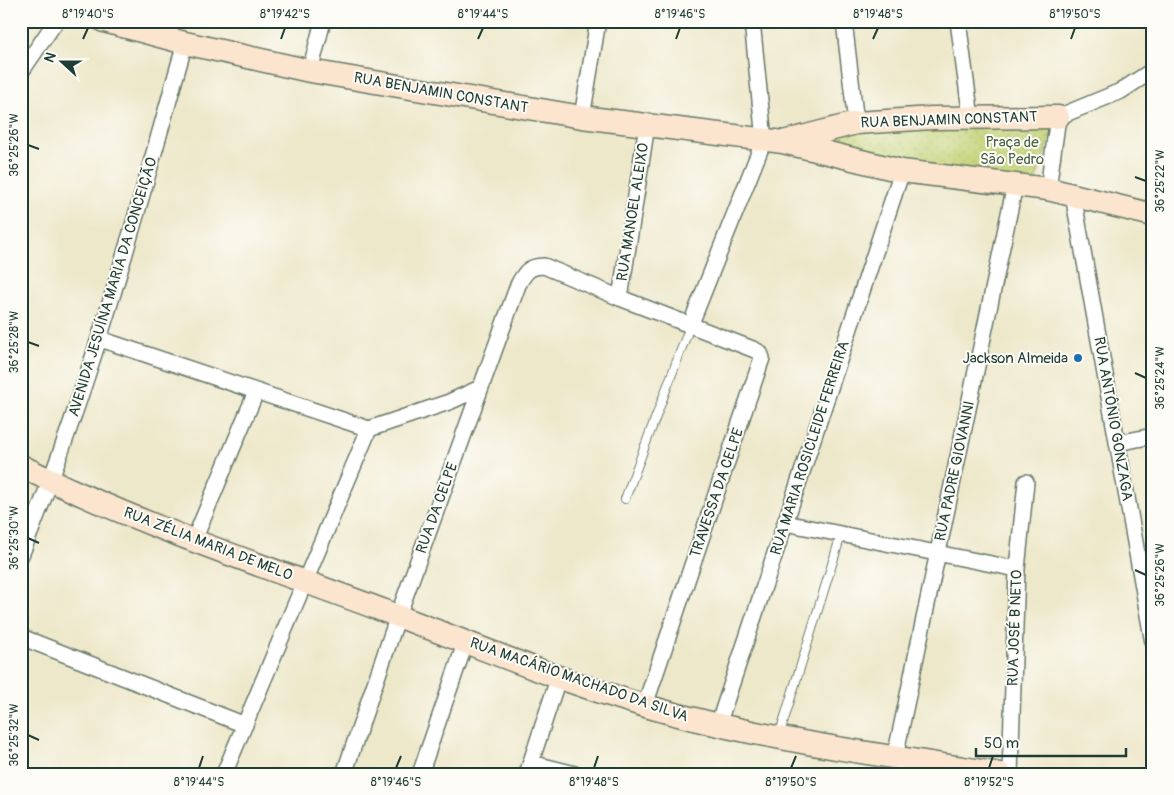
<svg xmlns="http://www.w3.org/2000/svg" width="1174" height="795" font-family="Pangolin,sans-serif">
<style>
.park{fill:url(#park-dots);stroke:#708754}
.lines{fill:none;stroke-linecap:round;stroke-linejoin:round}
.lane-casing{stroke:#677969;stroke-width:10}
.street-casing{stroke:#677969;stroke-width:18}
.secondary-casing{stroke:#677969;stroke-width:25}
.lane{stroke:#fff;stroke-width:8}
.street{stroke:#fff;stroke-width:15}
.secondary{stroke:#fce5cf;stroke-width:22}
.ticks{fill:none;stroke:#1f3d34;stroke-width:2}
.poi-dot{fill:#1f6fb2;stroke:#fdfcf7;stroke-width:2}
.labels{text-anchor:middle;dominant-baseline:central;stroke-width:4;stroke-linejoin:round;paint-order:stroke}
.street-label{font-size:15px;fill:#1f3d34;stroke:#fdfcf7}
.park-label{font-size:15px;fill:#486244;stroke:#fdfcf7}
.poi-label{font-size:15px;fill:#1f3d34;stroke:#fdfcf7;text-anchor:end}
.neatline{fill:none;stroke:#1f3d34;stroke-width:2}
.ticks-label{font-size:12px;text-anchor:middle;fill:#1f3d34}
</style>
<defs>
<pattern id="park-dots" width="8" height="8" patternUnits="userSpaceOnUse" patternTransform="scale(1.25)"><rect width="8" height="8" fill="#c2d173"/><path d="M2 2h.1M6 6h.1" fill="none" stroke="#a6b464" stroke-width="1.8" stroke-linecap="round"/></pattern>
</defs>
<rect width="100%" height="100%" fill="#fdfcf7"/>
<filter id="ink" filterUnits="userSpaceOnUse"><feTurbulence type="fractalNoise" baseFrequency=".02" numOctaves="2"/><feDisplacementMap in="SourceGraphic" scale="10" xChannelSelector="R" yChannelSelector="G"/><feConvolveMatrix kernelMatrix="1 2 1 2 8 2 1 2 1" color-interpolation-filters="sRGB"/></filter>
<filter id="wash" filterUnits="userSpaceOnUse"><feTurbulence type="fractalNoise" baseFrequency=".0096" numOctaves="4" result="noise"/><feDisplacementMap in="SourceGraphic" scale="20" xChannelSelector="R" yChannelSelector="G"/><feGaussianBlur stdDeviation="1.12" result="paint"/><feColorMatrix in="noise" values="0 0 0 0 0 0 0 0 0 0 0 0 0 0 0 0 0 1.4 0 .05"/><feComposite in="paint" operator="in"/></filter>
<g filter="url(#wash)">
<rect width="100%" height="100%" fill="#eee8cb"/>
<!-- park -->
<path class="park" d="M1058 117 1033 187 828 152 831 128Z"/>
</g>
<g filter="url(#ink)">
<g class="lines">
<!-- lane casing -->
<g class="lane-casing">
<path id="lane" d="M625 499 690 326
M779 736 841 535"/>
</g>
<!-- street casing -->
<g class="street-casing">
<path id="street" d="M844 21 856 123
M958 21 971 118
M310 71 323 21
M21 72 56 21
M582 117 598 21
M1048 189 1058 117 1121 91 1153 70
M1073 195 1153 643
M620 298 647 125
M690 326 764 140 752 21
M100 339 369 429 449 402 480 388
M1117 443 1153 436
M785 523 1017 569
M194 540 256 392
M21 555C90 389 136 216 185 43
M21 637 245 725
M718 725 902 171
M895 757 1015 185
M531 763 575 774
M224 774 369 429
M344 774 398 616 518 285C525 272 529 266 544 266L620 298 755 350 760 353 762 358 645 705
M420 774 466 641
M527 774 559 676
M1010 774 1017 569 1026 482"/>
</g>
<!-- secondary casing -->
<g class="secondary-casing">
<path id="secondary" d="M104 21 185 43 310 71 582 117 783 142 902 171 1048 189 1153 215
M787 141 856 123 932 118 1058 117
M21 466C137 524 261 565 382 610 483 648 585 692 690 718 792 744 897 757 1000 774"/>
</g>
<!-- lane -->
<use href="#lane" class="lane"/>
<!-- street -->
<use href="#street" class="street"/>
<!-- secondary -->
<use href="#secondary" class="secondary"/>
</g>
</g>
<!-- ticks -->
<path class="ticks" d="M83 39 88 28M281 39 285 28M478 39 483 28M676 39 680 28M873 39 878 28M1071 39 1075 28M28 145 39 149M1135 177 1146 181M28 342 39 346M1135 373 1146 378M28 538 39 543M1135 570 1146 575M28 735 39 740M199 768 203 756M396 768 401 756M594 768 598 756M791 768 796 756M989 768 993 756"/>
<!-- markers -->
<circle class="poi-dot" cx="1078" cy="358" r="5"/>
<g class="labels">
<!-- street labels -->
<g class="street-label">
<text transform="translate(441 93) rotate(10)">RUA BENJAMIN CONSTANT</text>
<text transform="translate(949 120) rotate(-2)">RUA BENJAMIN CONSTANT</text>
<text transform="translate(633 212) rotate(-81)">RUA MANOEL ALEIXO</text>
<text transform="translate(113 287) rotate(-73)">AVENIDA JESUÍNA MARIA DA CONCEIÇÃO</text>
<text transform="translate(1113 419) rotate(80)">RUA ANTÔNIO GONZAGA</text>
<text transform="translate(810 448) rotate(-72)">RUA MARIA ROSICLEIDE FERREIRA</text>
<text transform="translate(955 471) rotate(-78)">RUA PADRE GIOVANNI</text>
<text transform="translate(717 493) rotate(-71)">TRAVESSA DA CELPE</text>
<text transform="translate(437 508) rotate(-70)">RUA DA CELPE</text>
<text transform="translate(208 544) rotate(21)">RUA ZÉLIA MARIA DE MELO</text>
<text transform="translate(1015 628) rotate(-88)">RUA JOSÉ B NETO</text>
<text transform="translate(579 680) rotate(19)">RUA MACÁRIO MACHADO DA SILVA</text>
</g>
<!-- park labels -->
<g class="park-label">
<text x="1012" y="142">Praça de<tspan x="1012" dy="17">São Pedro</tspan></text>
</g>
<!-- poi labels -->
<g class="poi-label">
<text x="1068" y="358">Jackson Almeida</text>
</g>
</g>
<!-- margin -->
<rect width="1174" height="795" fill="none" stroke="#fdfcf7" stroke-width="55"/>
<!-- north arrow -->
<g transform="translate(62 62) rotate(291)" stroke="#fdfcf7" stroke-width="4" paint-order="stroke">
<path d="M0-4L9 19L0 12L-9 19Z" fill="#1f3d34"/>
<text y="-8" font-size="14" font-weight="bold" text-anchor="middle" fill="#1f3d34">N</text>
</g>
<!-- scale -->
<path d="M976 748v8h150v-8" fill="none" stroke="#1f3d34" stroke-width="2.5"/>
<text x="984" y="748" font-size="15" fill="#1f3d34" stroke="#fdfcf7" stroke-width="4" paint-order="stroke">50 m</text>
<rect x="28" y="28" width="1118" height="740" class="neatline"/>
<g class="ticks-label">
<text x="88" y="18">8°19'40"S</text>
<text x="285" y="18">8°19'42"S</text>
<text x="483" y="18">8°19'44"S</text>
<text x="680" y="18">8°19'46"S</text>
<text x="878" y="18">8°19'48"S</text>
<text x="1075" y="18">8°19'50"S</text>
<text transform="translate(14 145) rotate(-90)" y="4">36°25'26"W</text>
<text transform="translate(1160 181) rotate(-90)" y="4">36°25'22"W</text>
<text transform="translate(14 342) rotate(-90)" y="4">36°25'28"W</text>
<text transform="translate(1160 378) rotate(-90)" y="4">36°25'24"W</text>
<text transform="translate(14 538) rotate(-90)" y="4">36°25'30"W</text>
<text transform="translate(1160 575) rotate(-90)" y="4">36°25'26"W</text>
<text transform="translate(14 735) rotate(-90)" y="4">36°25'32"W</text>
<text x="199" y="786">8°19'44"S</text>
<text x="396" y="786">8°19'46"S</text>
<text x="594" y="786">8°19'48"S</text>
<text x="791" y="786">8°19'50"S</text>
<text x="989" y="786">8°19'52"S</text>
</g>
</svg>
